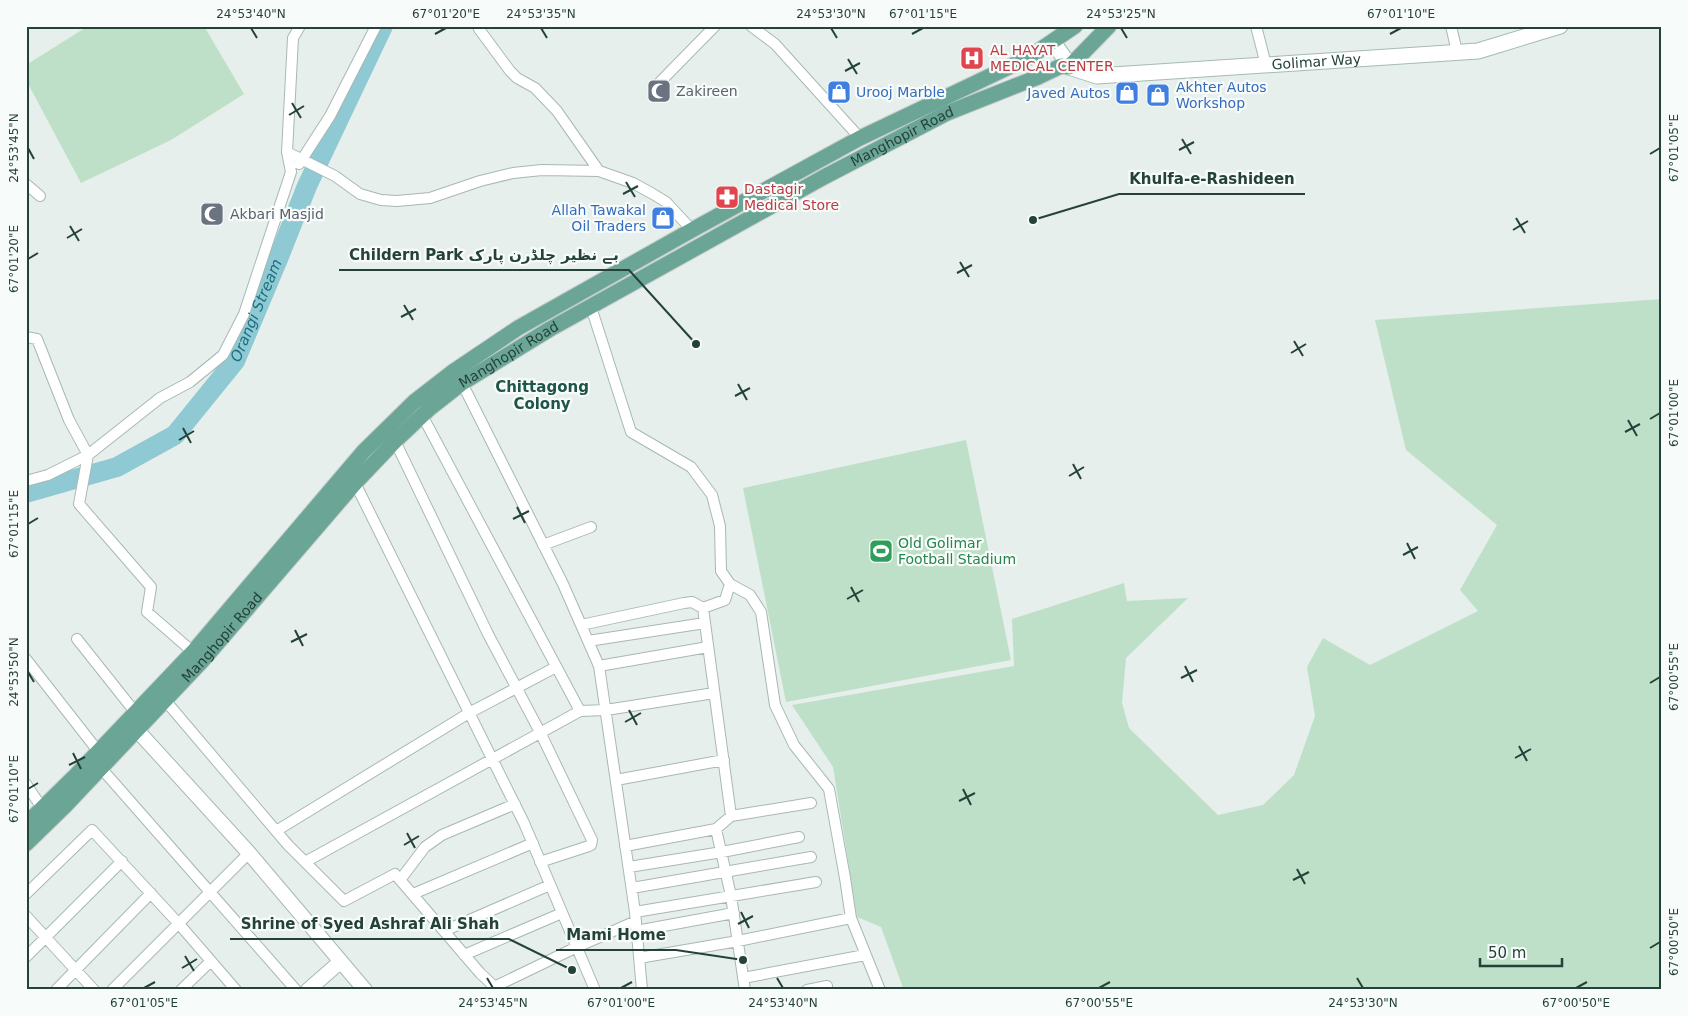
<svg xmlns="http://www.w3.org/2000/svg" width="1688" height="1016" font-family="'DejaVu Sans',Cairo,sans-serif">
<style>
.green{fill:#bfe0c8}
.lines{fill:none;stroke-linecap:round;stroke-linejoin:round}
.river{stroke:#8ec9d4;stroke-width:20}
.minor-casing{stroke:#a8b8b2;stroke-width:12}
.tertiary-casing{stroke:#a8b8b2;stroke-width:16}
.secondary-casing{stroke:#a4bbb3;stroke-width:17}
.primary-casing{stroke:#c2cac8;stroke-width:17}
.minor{stroke:#fff;stroke-width:10}
.tertiary{stroke:#fff;stroke-width:14}
.secondary{stroke:#fff;stroke-width:15}
.primary{stroke:#6aa596;stroke-width:15}
.ticks{fill:none;stroke:#24423a;stroke-width:2}
.labels{text-anchor:middle;dominant-baseline:central;stroke-width:4.5;stroke-linejoin:round;paint-order:stroke}
.health-label{font-size:14px;fill:#be3a42;stroke:#f7fbf9;text-anchor:start}
.street-label{font-size:14px;fill:#24423a;stroke:#f7fbf9}
.shop-label{font-size:14px;fill:#366cbe;stroke:#f7fbf9;text-anchor:start}
.worship-label{font-size:14px;fill:#5b616d;stroke:#f7fbf9;text-anchor:start}
.leisure-label{font-size:14px;fill:#27864d;stroke:#f7fbf9;text-anchor:start}
.water-label{font-size:15px;font-style:italic;fill:#1c6f80;stroke:#f7fbf9}
.neighbourhood-label{font-size:15px;font-weight:bold;fill:#1f5548;stroke:#f7fbf9}
.leader{fill:none;stroke:#24423a;stroke-width:2}
.callout-dot{fill:#24423a;stroke:#f7fbf9;stroke-width:2}
.callout-label{font-size:15px;text-anchor:middle;font-weight:bold;fill:#24423a;stroke:#f7fbf9;stroke-width:4.5;stroke-linejoin:round;paint-order:stroke}
.neatline{fill:none;stroke:#24423a;stroke-width:2}
.ticks-label{font-size:12px;text-anchor:middle;fill:#24423a}
</style>
<rect width="100%" height="100%" fill="#e6efeb"/>
<!-- green -->
<path class="green" d="M88 26H204L244 94 171 140 81 183 26 80V65Z
M1662 299V990H903L902 985 881 927 857 917 833 767 792 705 1014 666 1012 619 1124 583 1127 601 1188 598 1126 658 1122 703 1129 728 1218 815 1263 805 1294 775 1315 716 1307 667 1323 638 1370 665 1478 611 1460 590 1497 525 1406 450 1375 320Z
M966 440 1011 660 786 702 743 488Z"/>
<g class="lines">
<!-- river -->
<path class="river" id="s1" d="M26 493 117 467 175 435 235 361 278 259 307 186 383 26"/>
<!-- minor casing -->
<g class="minor-casing">
<path id="minor" d="M751 26 775 44 860 138
M1256 26 1266 65
M1451 26 1457 52
M479 29 510 71 517 78 535 88 557 111 599 171
M660 82 715 26
M287 152 335 176 360 194 381 200 397 201 430 198 480 181 513 173 542 170 599 171 633 183 653 194 666 202 692 230
M299 164 330 116 376 26
M26 184 40 196
M591 307 631 432 691 467 712 495 720 526 721 571 730 584 750 595 761 612 775 705 794 745 829 789 845 878 851 918 880 990
M26 337 37 339 69 420 88 455 79 504 151 587 147 612 193 652
M462 383 563 584 599 666 635 912 642 990
M422 415 580 711
M395 441 488 634 541 734 592 840 591 845 589 846 540 862
M26 481 48 475 88 455 160 398 190 382 223 355 244 314 291 172 287 152 293 38 300 26
M355 483 524 823 595 990
M543 545 591 527
M730 584 725 600 703 608 731 816
M581 625 684 603 692 602 703 608
M77 639 135 712
M588 641 705 623
M26 659 98 751
M599 666 708 647
M164 699 288 845 344 901 395 874 480 973 498 990
M101 768 296 990
M616 780 724 760
M26 784 42 808
M276 831 469 713 556 667
M625 846 716 829
M305 862 580 711 606 710 714 693
M629 867 722 852 799 837
M400 880 425 847 442 835 515 804
M632 888 811 857
M26 894 92 830 179 924 236 990
M413 894 533 843
M635 912 816 882
M26 916 94 990
M444 931 550 885
M636 931 734 913
M464 955 562 913
M26 957 122 861
M639 958 738 941 851 918
M743 978 865 955
M494 987 577 947 636 921
M56 990 151 893
M112 990 249 853
M181 990 211 961
M745 990 731 896 716 829 731 816 811 803
M807 990 827 986"/>
</g>
<!-- tertiary casing -->
<g class="tertiary-casing">
<path id="tertiary" d="M136 729 249 853 365 990
M308 990 340 962"/>
</g>
<!-- secondary casing -->
<g class="secondary-casing">
<g id="secondary">
<path id="s2" d="M1053 42 1065 59 1069 67 1097 76 1478 51 1560 26"/>
</g>
</g>
<!-- primary casing -->
<g class="primary-casing">
<g id="primary">
<path d="M26 824 76 775 193 652 364 451 414 402 454 371 518 328 692 230 860 138 1028 58 1075 26"/>
<path id="s3" d="M26 844 64 807 202 661 355 483 395 441 430 408 462 383 550 329 824 177 947 113 1038 77 1061 66 1069 67 1109 26"/>
</g>
</g>
<!-- minor -->
<use href="#minor" class="minor"/>
<!-- tertiary -->
<use href="#tertiary" class="tertiary"/>
<!-- secondary -->
<use href="#secondary" class="secondary"/>
<!-- primary -->
<use href="#primary" class="primary"/>
</g>
<!-- ticks -->
<path class="ticks" d="M251 28 257 38M541 28 547 38M831 28 837 38M1121 28 1127 38M435 34 446 28M912 34 923 28M1390 34 1401 28M848 59 857 74M845 71 860 63M292 103 301 118M289 115 304 106M1182 139 1191 154M28 148 34 159M1179 150 1194 142M1650 154 1660 148M626 182 635 197M623 194 638 186M1516 218 1525 233M70 226 79 241M1513 230 1528 221M67 238 82 229M28 259 38 253M960 262 969 277M957 273 972 265M404 305 413 320M401 317 416 309M1294 341 1303 356M1291 353 1306 344M738 384 747 400M735 396 750 388M1650 419 1660 413M1628 420 1637 436M183 428 191 443M1625 432 1640 424M179 440 194 431M1073 464 1081 479M1069 476 1084 467M517 507 525 523M513 519 529 511M28 524 38 518M1407 543 1415 559M1403 555 1418 547M851 587 859 602M847 599 863 590M295 630 303 646M291 642 307 634M1185 666 1193 682M28 672 34 682M1181 678 1197 670M1650 683 1660 677M629 710 637 725M625 722 641 713M1519 746 1527 761M73 753 81 769M1515 758 1531 749M69 765 85 757M28 789 38 783M963 789 971 805M959 801 975 793M407 833 415 848M404 845 419 836M1297 869 1305 884M1293 880 1309 872M741 912 749 928M738 924 753 916M1650 948 1660 942M185 956 194 971M182 968 197 959M487 978 493 988M777 978 783 988M1357 978 1363 988M144 988 155 982M621 988 632 982M1099 988 1110 982M1576 988 1587 982"/>
<!-- icons -->
<defs>
<g id="hospital-square" transform="scale(1.25)"><rect x="-9" y="-9" width="18" height="18" rx="4" fill="#e0444e" stroke="#f7fbf9"/><path d="M-5-5h3v3.5h4V-5h3V5h-3V1.5h-4V5h-3Z" fill="#fff"/></g>
<g id="mosque-square" transform="scale(1.25)"><rect x="-9" y="-9" width="18" height="18" rx="4" fill="#6b7280" stroke="#f7fbf9"/><path d="M3.5-4.9A6 6 0 1 0 3.5 4.9A5 5 0 1 1 3.5-4.9Z" fill="#fff"/></g>
<g id="shop-square" transform="scale(1.25)"><rect x="-9" y="-9" width="18" height="18" rx="4" fill="#3f7fe0" stroke="#f7fbf9"/><path d="M-5-2.5h2.3a2.7 3.5 0 0 1 5.4 0H5L5.5 6h-11ZM-1.5-2.5h3a1.5 2.3 0 0 0-3 0Z" fill="#fff"/></g>
<g id="pharmacy-square" transform="scale(1.25)"><rect x="-9" y="-9" width="18" height="18" rx="4" fill="#e0444e" stroke="#f7fbf9"/><path d="M-2-6h4v4h4v4h-4v4h-4v-4h-4v-4h4Z" fill="#fff"/></g>
<g id="stadium-square" transform="scale(1.25)"><rect x="-9" y="-9" width="18" height="18" rx="4" fill="#2e9e5b" stroke="#f7fbf9"/><path d="M0-5a6.5 5 0 1 0 0 10a6.5 5 0 1 0 0-10ZM-3.5-1.8h7v3.6h-7Z" fill="#fff"/></g>
</defs>
<g fill-rule="evenodd">
<use href="#hospital-square" x="972" y="58"/>
<use href="#mosque-square" x="659" y="91"/>
<use href="#shop-square" x="839" y="92"/>
<use href="#shop-square" x="1127" y="93"/>
<use href="#shop-square" x="1158" y="95"/>
<use href="#pharmacy-square" x="727" y="197"/>
<use href="#mosque-square" x="212" y="214"/>
<use href="#shop-square" x="663" y="218"/>
<use href="#stadium-square" x="881" y="551"/>
</g>
<g class="labels">
<!-- health labels -->
<g class="health-label">
<text x="990" y="50">AL HAYAT<tspan x="990" dy="16">MEDICAL CENTER</tspan></text>
<text x="744" y="189">Dastagir<tspan x="744" dy="16">Medical Store</tspan></text>
</g>
<!-- street labels -->
<g class="street-label">
<text stroke="none"><textPath href="#s2" startOffset="279">Golimar Way</textPath></text>
<text stroke="none"><textPath href="#s3" startOffset="1140">Manghopir Road</textPath></text>
<text stroke="none"><textPath href="#s3" startOffset="690">Manghopir Road</textPath></text>
<text stroke="none"><textPath href="#s3" startOffset="285">Manghopir Road</textPath></text>
</g>
<!-- shop labels -->
<g class="shop-label">
<text x="1176" y="87">Akhter Autos<tspan x="1176" dy="16">Workshop</tspan></text>
<text x="856" y="92">Urooj Marble</text>
<text x="1110" y="93" text-anchor="end">Javed Autos</text>
<text x="646" y="210" text-anchor="end">Allah Tawakal<tspan x="646" dy="16">Oil Traders</tspan></text>
</g>
<!-- worship labels -->
<g class="worship-label">
<text x="676" y="91">Zakireen</text>
<text x="230" y="214">Akbari Masjid</text>
</g>
<!-- leisure labels -->
<g class="leisure-label">
<text x="898" y="543">Old Golimar<tspan x="898" dy="16">Football Stadium</tspan></text>
</g>
<!-- water labels -->
<g class="water-label">
<text stroke="none"><textPath href="#s1" startOffset="311">Orangi Stream</textPath></text>
</g>
<!-- neighbourhood labels -->
<g class="neighbourhood-label">
<text x="542" y="387">Chittagong<tspan x="542" dy="17">Colony</tspan></text>
</g>
</g>
<!-- callouts -->
<path class="leader" d="M1033 220L1119 194H1305M696 344L629 270H339M572 970L509 939H230M743 960L676 950H556"/>
<g class="callout-dot">
<circle cx="1033" cy="220" r="5"/>
<circle cx="696" cy="344" r="5"/>
<circle cx="572" cy="970" r="5"/>
<circle cx="743" cy="960" r="5"/>
</g>
<g class="callout-label">
<text x="1212" y="184">Khulfa-e-Rashideen</text>
<text x="484" y="260">Childern Park بے نظیر چلڈرن پارک</text>
<text x="370" y="929">Shrine of Syed Ashraf Ali Shah</text>
<text x="616" y="940">Mami Home</text>
</g>
<!-- border -->
<rect width="1688" height="1016" fill="none" stroke="#f7fbf9" stroke-width="55"/>
<!-- scale -->
<path d="M1480 958v8h82v-8" fill="none" stroke="#24423a" stroke-width="2.5"/>
<text x="1488" y="958" font-size="15" fill="#24423a" stroke="#f7fbf9" stroke-width="4" paint-order="stroke">50 m</text>
<rect x="28" y="28" width="1632" height="960" class="neatline"/>
<g class="ticks-label">
<text x="251" y="18">24°53'40"N</text>
<text x="446" y="18">67°01'20"E</text>
<text x="541" y="18">24°53'35"N</text>
<text x="831" y="18">24°53'30"N</text>
<text x="923" y="18">67°01'15"E</text>
<text x="1121" y="18">24°53'25"N</text>
<text x="1401" y="18">67°01'10"E</text>
<text transform="translate(1674 148) rotate(-90)" y="4">67°01'05"E</text>
<text transform="translate(14 148) rotate(-90)" y="4">24°53'45"N</text>
<text transform="translate(14 259) rotate(-90)" y="4">67°01'20"E</text>
<text transform="translate(1674 413) rotate(-90)" y="4">67°01'00"E</text>
<text transform="translate(14 524) rotate(-90)" y="4">67°01'15"E</text>
<text transform="translate(14 672) rotate(-90)" y="4">24°53'50"N</text>
<text transform="translate(1674 677) rotate(-90)" y="4">67°00'55"E</text>
<text transform="translate(14 789) rotate(-90)" y="4">67°01'10"E</text>
<text transform="translate(1674 942) rotate(-90)" y="4">67°00'50"E</text>
<text x="144" y="1007">67°01'05"E</text>
<text x="493" y="1007">24°53'45"N</text>
<text x="621" y="1007">67°01'00"E</text>
<text x="783" y="1007">24°53'40"N</text>
<text x="1099" y="1007">67°00'55"E</text>
<text x="1363" y="1007">24°53'30"N</text>
<text x="1576" y="1007">67°00'50"E</text>
</g>
</svg>
